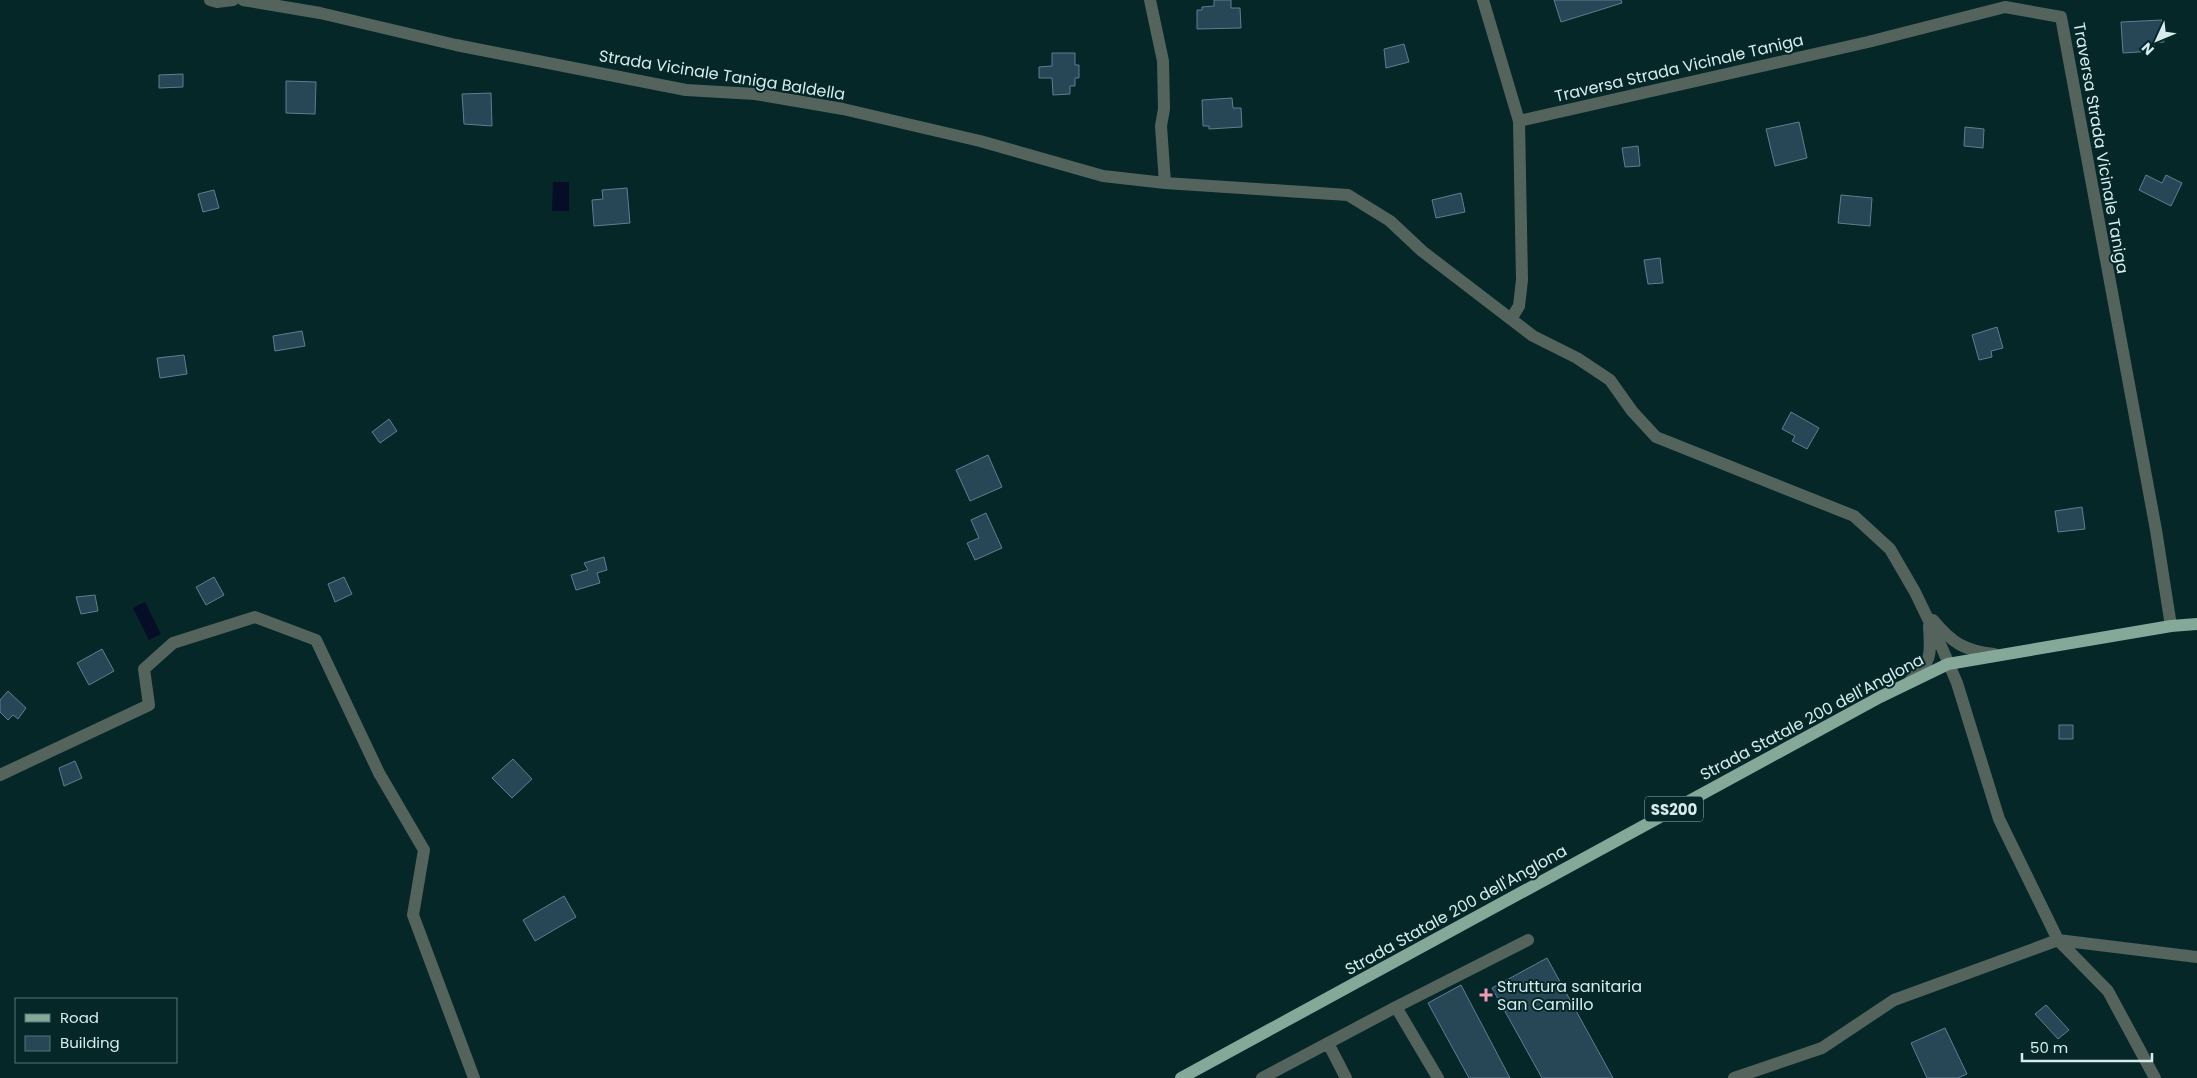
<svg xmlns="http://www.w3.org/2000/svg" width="2197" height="1078" font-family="Poppins,sans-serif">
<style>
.water{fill:#050e26}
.building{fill:#274757;stroke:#5d7f91}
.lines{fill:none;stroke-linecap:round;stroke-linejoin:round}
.minor{stroke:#54645d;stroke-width:12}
.major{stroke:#85a899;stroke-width:12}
.poi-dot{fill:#f09ab5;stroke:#052728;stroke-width:2}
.labels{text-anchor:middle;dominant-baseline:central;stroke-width:4;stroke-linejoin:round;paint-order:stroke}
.shield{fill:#052728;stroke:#97b0b1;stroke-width:1}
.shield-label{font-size:15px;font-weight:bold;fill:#d5ebec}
.street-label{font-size:16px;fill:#d5ebec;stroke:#052728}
.poi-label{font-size:16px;fill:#d5ebec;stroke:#052728;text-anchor:start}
</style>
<rect width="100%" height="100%" fill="#052728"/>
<!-- water -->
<path class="water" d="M553 182H569V211H552Z
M145 602 161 634 149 640 133 608Z"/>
<!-- building -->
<path class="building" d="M1214 0H1231V8H1240L1241 28 1197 29V10H1202V7L1214 6Z
M1554 0H1621L1622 3 1561 22Z
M2162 20 2164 42 2154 43V51L2123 53 2121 22Z
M1404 44 1409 62 1386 68 1384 49Z
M1052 53H1075V65H1079V78H1075V86H1070V94L1053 95 1052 78H1039V67L1052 66Z
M183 74V87L159 88V75Z
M286 81 316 82 315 114 286 113Z
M491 93 492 126 464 124 462 94Z
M1232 98 1233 108H1241L1242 127 1209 129V126H1203L1202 100Z
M1799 122 1807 158 1775 166 1766 129Z
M1965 127 1984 129 1983 148 1964 146Z
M1638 146 1640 166 1625 167 1622 148Z
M2146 175 2162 183 2166 175 2182 183 2171 206 2139 190Z
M627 188 630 223 594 226 592 200 603 199 602 190Z
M214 190 219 208 203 212 198 194Z
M1461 193 1465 212 1436 218 1432 200Z
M1841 195 1872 198 1870 226 1838 223Z
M1660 258 1663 283 1648 284 1644 260Z
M1997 327 2003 348 1991 351 1992 357 1979 360 1972 335Z
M302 331 305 346 275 351 273 336Z
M184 355 187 374 160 378 157 358Z
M1791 412 1819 428 1807 449 1792 441 1795 436 1782 429Z
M389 419 397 431 380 443 372 432Z
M988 455 1002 487 970 501 956 470Z
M2082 507 2085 529 2058 532 2055 511Z
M986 513 1002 548 975 560 967 543 979 538 971 520Z
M604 557 607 570 597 573 600 583 576 590 571 575 588 570 584 563Z
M214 577 224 595 206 605 196 587Z
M344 577 352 594 335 602 328 584Z
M95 595 98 611 81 614 76 597Z
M102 649 114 671 89 685 77 663Z
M8 691 26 708 18 719 13 715 8 720 0 712V700Z
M2059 725H2073V739H2059Z
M513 759 532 779 512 798 492 778Z
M75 761 82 778 64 786 59 768Z
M564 896 576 917 535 941 523 920Z
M1547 958 1613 1078H1542L1492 988Z
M1461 985 1510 1078H1469L1428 1003Z
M2046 1005 2069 1030 2058 1039 2035 1014Z
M1945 1028 1967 1074 1958 1078H1927L1911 1043Z"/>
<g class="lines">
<!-- minor -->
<path class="minor" d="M210 0 217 2 233 0
M243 0 320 13 456 45 686 90 755 94 843 109 980 141 1103 176 1165 183 1348 195 1390 221 1422 251 1533 336 1577 358 1610 380 1632 411 1656 437 1854 516 1890 549 1915 592 1942 648 1957 683 1999 819 2058 940 2108 991 2155 1078
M1150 0 1163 61 1164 109 1161 126 1165 183
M1483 0 1519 121 1522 280 1519 306 1511 319
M1519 121 1868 42 2005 7 2061 17 2156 530 2171 626
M1933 620C1952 643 1965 651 1994 654
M1910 681C1932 660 1931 657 1929 626
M0 775 149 705 144 669 173 643 255 617 316 640 379 773 424 850 413 915 474 1078
M1396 1007 1438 1078
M1328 1043 1346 1078
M1262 1078 1396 1007 1528 940
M1734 1078 1822 1048 1894 1000 2058 940 2197 957"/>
<!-- major -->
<path class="major" d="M1181 1078 1880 697 1948 664 2171 626 2197 624"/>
</g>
<!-- markers -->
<path class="poi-dot" d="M1483.5 987.5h5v5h5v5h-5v5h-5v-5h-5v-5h5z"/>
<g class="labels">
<!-- shield labels -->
<rect class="shield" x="1645" y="796.5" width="58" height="25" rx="4"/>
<g class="shield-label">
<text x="1674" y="809">SS200</text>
</g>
<!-- street labels -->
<g class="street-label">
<text transform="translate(1679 68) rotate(-13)">Traversa Strada Vicinale Taniga</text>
<text transform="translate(722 75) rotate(9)">Strada Vicinale Taniga Baldella</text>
<text transform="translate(2101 148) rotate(80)">Traversa Strada Vicinale Taniga</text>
<text transform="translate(1812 717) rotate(-28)">Strada Statale 200 dell'Anglona</text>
<text transform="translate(1456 910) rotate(-29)">Strada Statale 200 dell'Anglona</text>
</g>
<!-- poi labels -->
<g class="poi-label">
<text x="1497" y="986">Struttura sanitaria<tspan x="1497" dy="18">San Camillo</tspan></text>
</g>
</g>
<!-- legend -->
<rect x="15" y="998" width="162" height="65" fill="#052728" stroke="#587576"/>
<rect x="25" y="1014" width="25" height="8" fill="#85a899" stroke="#587576"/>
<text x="60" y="1023" font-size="15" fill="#d5ebec">Road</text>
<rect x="25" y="1036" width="25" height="15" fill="#274757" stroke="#587576"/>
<text x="60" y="1048" font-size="15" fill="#d5ebec">Building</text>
<!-- north arrow -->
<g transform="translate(2157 40) rotate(226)" stroke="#052728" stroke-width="4" paint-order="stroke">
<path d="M0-4L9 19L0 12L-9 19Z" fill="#d5ebec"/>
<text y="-8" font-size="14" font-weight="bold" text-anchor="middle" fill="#d5ebec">N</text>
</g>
<!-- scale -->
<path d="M2022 1053v8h130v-8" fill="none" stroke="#d5ebec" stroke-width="2.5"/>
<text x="2030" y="1053" font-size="15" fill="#d5ebec" stroke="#052728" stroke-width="4" paint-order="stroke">50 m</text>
</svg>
